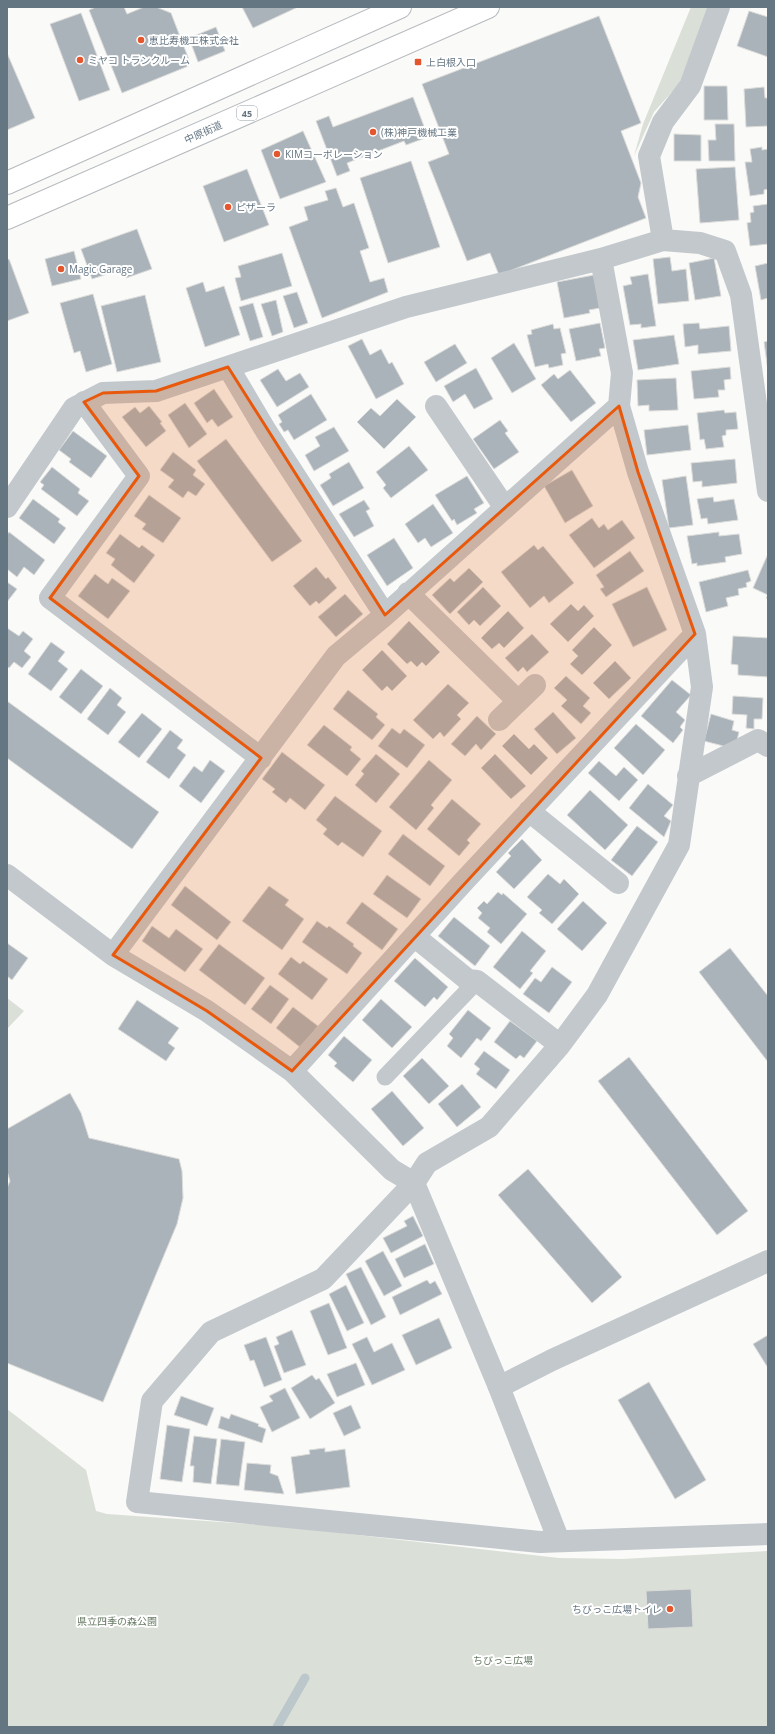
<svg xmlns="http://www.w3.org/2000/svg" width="775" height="1734" font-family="'Open Sans','Noto Sans JP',sans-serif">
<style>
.green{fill:#dadfd7}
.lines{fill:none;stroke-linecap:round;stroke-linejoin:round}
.stream{stroke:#bbc7cb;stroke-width:9}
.building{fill:#aab3b9;stroke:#dcdcda}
.primary-casing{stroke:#b5babe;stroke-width:24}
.service{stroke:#c3c8cc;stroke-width:17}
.minor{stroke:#c3c8cc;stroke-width:22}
.tertiary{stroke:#c3c8cc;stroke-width:22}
.primary{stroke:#fff;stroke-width:22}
.marked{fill:#e8590c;fill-opacity:0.2;stroke:#e8590c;stroke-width:3;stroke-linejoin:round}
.poi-dot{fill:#e4572e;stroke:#fff;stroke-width:1.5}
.labels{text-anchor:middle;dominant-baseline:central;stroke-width:4;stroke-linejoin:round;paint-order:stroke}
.shield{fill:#fff;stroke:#939fa8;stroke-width:1}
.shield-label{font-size:9px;font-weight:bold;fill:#657683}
.poi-label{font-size:10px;fill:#657683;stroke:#fff;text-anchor:start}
.street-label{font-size:10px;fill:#657683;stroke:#fff}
.park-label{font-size:10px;fill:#687a64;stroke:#fff}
</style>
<rect width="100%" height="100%" fill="#fafaf8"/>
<!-- green -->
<path class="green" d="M691 7H709L679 84 654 112 634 156 643 124Z
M7 998 24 1011 7 1029Z
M7 1409 86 1470 96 1511 107 1514 279 1526 559 1558 622 1559 768 1551V1727H7Z"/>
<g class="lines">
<!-- stream -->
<path class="stream" d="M277 1727 305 1678"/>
</g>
<!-- building -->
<path class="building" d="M96 7H124L127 14 144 7H156L171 13 191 65 122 93 89 10Z
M242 7H298L253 28Z
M749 11 768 17V57L737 46Z
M81 13 110 90 79 101 50 24Z
M599 16 641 123 621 131 641 183 638 197 646 218 499 275 490 253 467 261 428 162 449 154 422 84Z
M216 27 225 51 198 62 189 38Z
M7 53 35 118 7 130Z
M704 86H727L728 120H704Z
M764 87 765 98H768V126L746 127 744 89Z
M413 97 428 137 406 145 404 141 347 163 350 171 337 176 316 121 329 116 333 127Z
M715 124H734L735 161H709L708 140H716Z
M303 131 326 182 280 199 261 150Z
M674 134 701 135V161H674Z
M762 147V150L768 149V189L764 190V194L750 196 745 162H752L750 149Z
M411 161 440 247 388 263 360 178Z
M735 167 739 220 700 223 696 169Z
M247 169 269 225 224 242 203 186Z
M336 188 343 207 354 203 369 248 360 251 370 282 384 278 388 292 322 318 289 227 308 220 304 207 328 200 325 191Z
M768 204V244L750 246 747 223 751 222 750 213 754 212 753 206Z
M137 229 152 269 126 278 123 269 92 279 81 249Z
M74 251 81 279 52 286 45 259Z
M282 253 292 286 241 301 235 278 241 277 238 266Z
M670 257 672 271 686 269 689 301 658 304 653 259Z
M714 258 721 296 695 300 689 263Z
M9 259 29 313 7 321V260Z
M768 263V298L761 300 755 266Z
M648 274 656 326 641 328V324L630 325 623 286 632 284 630 277Z
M594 275 600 308 589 310 590 313 564 318 557 282Z
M203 282 206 292 224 286 240 335 205 347 186 288Z
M297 292 308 323 294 328 283 296Z
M93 294 112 364 86 372 80 351 74 353 60 303Z
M145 295 161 362 117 372 101 306Z
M276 300 283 332 272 336 261 304Z
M253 303 263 337 250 341 239 307Z
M600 323 605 348 599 349 601 356 576 361 569 329Z
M699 323 700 329 729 326 731 351 698 354V345L685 347 683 324Z
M553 324 554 329 560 328 566 353 561 354 563 365 549 368 548 364 535 367 527 335 532 334 531 330Z
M674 335 679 364 638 370 633 340Z
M362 339 370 355 381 349 389 364 392 362 404 384 376 399 348 346Z
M768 341V371L764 342Z
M514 343 536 379 512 393 491 358Z
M455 344 467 363 436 382 424 362Z
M730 367 731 379 724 380 725 390H718L719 397 694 399 691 371Z
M476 368 493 399 474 409 465 394 453 402 444 386Z
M278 369 286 381 300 373 309 387 277 407 260 380Z
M570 370 596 403 571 422 541 385 554 374 558 379Z
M676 378 678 410 649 411V405L638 406 637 380Z
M214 389 233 417 218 427 212 419 207 423 194 403Z
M311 394 327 420 294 440 288 430 284 432 279 424 282 422 278 415Z
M397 399 416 417 384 449 357 422 371 408 380 416Z
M185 403 207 434 189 448 168 415Z
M149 406 162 422 160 423 166 431 146 447 122 417 135 407 140 413Z
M724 410 725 413 736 412 738 429 726 430V435L722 436 724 447 706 449 704 439 700 440 697 413Z
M500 420 508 431 505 433 519 452 494 469 473 439Z
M688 425 691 450 647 455 644 430Z
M334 427 349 451 314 471 305 455 320 446 315 437Z
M73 431 107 456 91 478 69 462 71 459 59 450Z
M226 439 302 541 272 562 197 461Z
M409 446 428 470 391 498 383 488 386 485 376 472Z
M173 452 196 470 193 475 205 484 196 496 188 491 183 498 168 487 174 480 160 470Z
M735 459 737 483 702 487V481L693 482 691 463Z
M349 462 364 488 333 506 320 485 331 478 329 474Z
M52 467 80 489 78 493 89 501 77 516 41 489 44 485 40 482Z
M572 470 593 506 565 523 544 486Z
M467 476 484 503 474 509 477 513 457 525 454 519 452 521 435 495Z
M686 476 693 525 669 528 662 480Z
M149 495 181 518 163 543 142 529 146 524 134 516Z
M713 497 714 502 734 499 738 520 708 524 707 518 701 519 697 499Z
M33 499 60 519 58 522 66 528 54 544 19 518Z
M364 500 370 509 366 511 374 526 354 537 339 514Z
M433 504 453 533 431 547 425 538 418 543 405 524Z
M592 518 599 528 604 524 608 530 622 520 635 538 594 568 569 535Z
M9 532 45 560 34 575 24 567 17 577 7 569V535Z
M719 532V536L739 534 742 554 725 557 726 562 697 566V563L692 564 687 536Z
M120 534 139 548 142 545 155 555 134 583 111 565 115 559 106 553Z
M394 538 413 568 387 586 367 555Z
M534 545 538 550 543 546 574 583 549 603 544 596 530 608 501 572Z
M630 551 644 571 606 597 600 589 604 587 596 575Z
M767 556H768V599L766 598 768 595 753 588Z
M316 567 326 579 328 577 337 588 319 604 316 601 310 606 293 586Z
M469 568 483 582 450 614 432 595 450 578 454 582Z
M748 570 751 581 746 583 747 587 738 589 739 595 726 598 728 606 706 612 699 582Z
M95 574 108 584 112 578 130 591 108 619 78 596Z
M7 582 17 589 7 602Z
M483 587 501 606 480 626 474 620 469 625 457 612Z
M647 587 667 630 633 647 612 604Z
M345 594 363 614 336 637 318 617Z
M571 604 578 611 584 605 594 616 568 642 550 624Z
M508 611 524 628 504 648 499 643 492 649 481 638Z
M409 621 440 652 426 666 422 662 417 667 411 661 407 664 387 644Z
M594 627 612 645 582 675 570 664 578 656 572 650Z
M7 628 19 636 23 631 33 639 24 651 31 657 22 668 14 662 9 668 7 666Z
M532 634 549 652 527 672 523 667 518 672 505 658Z
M733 636 768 638V677L738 675V665L731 664Z
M51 642 65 652 58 661 68 669 51 691 28 674Z
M382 650 407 676 392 691 387 686 382 691 362 670Z
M615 661 631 678 609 699 593 683Z
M81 669 103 686 81 714 59 697Z
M566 676 590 698 583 706 591 713 581 724 561 706 567 700 554 688Z
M672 680 691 695 676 712 685 720 680 727 683 730 673 743 641 716Z
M448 684 469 703 457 715 461 719 444 737 440 732 433 739 413 720Z
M110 688 122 698 117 705 126 712 108 735 87 719Z
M348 690 378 714 376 717 385 725 372 740 333 709Z
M733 696 763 698 762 719H754V729L746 728 747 715 732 714Z
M7 701 159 812 132 849 7 758Z
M553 712 576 738 557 754 534 729Z
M142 713 162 729 139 758 118 742Z
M711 714 734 721 732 730 739 732 735 749 704 741Z
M477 716 496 734 481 750 476 744 465 756 451 744Z
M636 724 665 750 643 775 614 748Z
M324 725 352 747 350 750 361 759 347 776 307 745Z
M392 728 400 734 404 729 425 745 407 768 378 746Z
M170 730 183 740 177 748 186 755 169 779 146 762Z
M514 734 529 749 534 744 548 758 531 775 502 746Z
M282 752 325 785 305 810 290 798 286 803 272 792 275 789 262 779Z
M376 754 400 774 376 803 355 785 364 774 361 771Z
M495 754 526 786 511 799 481 768Z
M210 760 225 771 201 803 179 786 194 766 202 772Z
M429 760 452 780 431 805 434 808 416 830 389 807Z
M599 761 616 776 624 767 638 780 619 801 588 773Z
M648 784 673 805 664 816 671 821 664 837 629 808Z
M590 790 628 825 605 850 567 815Z
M335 796 382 831 363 857 342 842 338 846 323 834 327 829 316 820Z
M452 799 481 824 467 840 470 843 459 856 427 829Z
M637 826 658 842 632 876 611 860Z
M403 834 445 866 430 886 388 854Z
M522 839 542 860 514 889 496 872 511 856 508 853Z
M548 874 560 884 564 879 579 894 552 924 539 913 542 910 527 897Z
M387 875 421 899 407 918 373 894Z
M185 886 231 922 217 940 171 905Z
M269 886 289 900 285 905 304 919 282 950 242 921Z
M498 892 502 895 503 893 527 914 501 944 487 932 490 928 478 918 482 913 477 908 484 901 487 904Z
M583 901 607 923 582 951 557 929Z
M362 902 398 929 382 950 346 923Z
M454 917 490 946 475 966 438 936Z
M317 921 327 928 329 926 354 944 353 946 362 953 347 974 302 942Z
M152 926 169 938 176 929 203 949 185 972 142 941Z
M522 931 546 951 530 971 533 973 520 989 493 967Z
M7 943 28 958 12 980 7 976Z
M219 944 265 978 245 1005 199 970Z
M730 948 768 996V1062L699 972Z
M291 957 300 964 303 961 328 979 312 1000 278 974Z
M415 958 448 987 437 1000 434 997 425 1007 394 981Z
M552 967 572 982 549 1013 523 994 535 978 541 982Z
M270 985 289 999 271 1024 251 1009Z
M381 999 412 1027 392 1048 362 1020Z
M137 1000 179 1028 168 1043 175 1048 166 1061 118 1029Z
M293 1007 318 1026 301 1048 276 1028Z
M468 1010 491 1028 481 1041 477 1038 461 1058 447 1046 453 1038 449 1034Z
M510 1021 537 1041 524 1058 520 1055 516 1059 494 1042Z
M344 1036 372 1060 353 1082 334 1066 337 1063 328 1055Z
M484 1051 510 1070 496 1089 476 1074 480 1069 474 1064Z
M629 1057 748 1211 717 1235 598 1081Z
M422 1058 449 1086 429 1104 403 1076Z
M462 1084 481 1107 457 1127 438 1104Z
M392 1091 424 1128 403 1146 371 1109Z
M70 1093 81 1113 89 1138 179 1159 182 1171 183 1198 177 1224 103 1402 7 1363V1188L10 1181 7 1171V1129Z
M528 1169 622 1277 592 1303 498 1195Z
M413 1216 423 1236 391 1253 383 1238 407 1226 404 1221Z
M425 1244 434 1264 404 1278 395 1259Z
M383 1251 402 1286 384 1296 365 1261Z
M361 1267 386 1317 371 1325 346 1274Z
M427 1280 430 1284 435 1281 442 1294 400 1315 392 1297Z
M346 1285 364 1323 347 1331 329 1294Z
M329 1303 347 1348 328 1355 310 1311Z
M439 1318 452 1348 416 1365 402 1335Z
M292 1330 306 1365 284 1373 274 1346 279 1344 276 1337Z
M768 1335V1368L753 1344Z
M266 1337 282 1380 264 1387 254 1360 250 1361 244 1345Z
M367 1337 374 1352 392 1343 405 1370 372 1385 352 1344Z
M356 1363 365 1385 337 1397 327 1374Z
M312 1375 316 1380 319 1378 335 1403 310 1419 291 1388Z
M649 1382 706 1480 675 1499 618 1400Z
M285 1388 300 1418 272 1432 260 1407 273 1401 269 1396Z
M181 1396 214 1408 207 1426 174 1415Z
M351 1405 361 1428 344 1436 333 1413Z
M231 1414 259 1424 258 1426 266 1429 262 1443 218 1428 221 1416 229 1419Z
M167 1425 190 1429 182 1482 160 1479Z
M194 1436 217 1439 211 1484 193 1482 194 1466H190Z
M221 1439 245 1442 239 1486 216 1484Z
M325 1448V1452L345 1449 350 1487 296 1494 291 1457 310 1454 309 1450Z
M247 1463 271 1465 270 1473 278 1476 284 1494 244 1490Z
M691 1589 693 1627 648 1629 646 1591Z"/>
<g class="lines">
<!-- primary casing -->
<g class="primary-casing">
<path id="primary" d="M7 183 400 7
M7 218 488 7"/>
</g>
<!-- service -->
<path class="service" d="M385 1077 477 981"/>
<!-- minor -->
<path class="minor" d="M663 240 649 156 663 122 690 86 719 7
M228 367 266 431 385 615
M84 402 139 476 50 598 261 758
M436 406 505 508
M619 406 638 472 695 634 702 687 679 845 597 995 560 1045 489 1127 427 1163 414 1183 323 1279 211 1332 152 1401 137 1502 540 1542 768 1534
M7 507 74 408 103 393 156 391 406 307 601 259 663 240 700 243 725 251 741 295 768 491
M408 593 518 701
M499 720 535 685
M688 776 758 740 768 746
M529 811 618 883
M7 875 113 955 207 1011 292 1071 392 1170 414 1183 499 1387 559 1541
M414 936 468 980 477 981 560 1045
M113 955 336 656 385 615 619 406 622 373 601 259
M292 1071 465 880 695 634"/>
<!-- tertiary -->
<path class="tertiary" d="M499 1387 552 1360 768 1261"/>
<!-- primary -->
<use href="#primary" class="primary"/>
</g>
<!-- marked area -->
<path class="marked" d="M228 367 385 615 619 406 638 472 695 634 292 1071 207 1011 113 955 261 758 50 598 139 476 84 402 103 393 156 391Z"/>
<!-- markers -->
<g class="poi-dot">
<circle cx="141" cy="40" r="4"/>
<circle cx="80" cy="60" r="4"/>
<rect x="414" y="58" width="8" height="8" rx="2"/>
<circle cx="373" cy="132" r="4"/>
<circle cx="277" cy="154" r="4"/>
<circle cx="228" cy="207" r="4"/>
<circle cx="61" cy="269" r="4"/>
<circle cx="670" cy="1609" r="4"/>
</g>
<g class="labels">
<!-- shield labels -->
<rect class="shield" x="237" y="106" width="20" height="14" rx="3"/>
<g class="shield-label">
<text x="247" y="113">45</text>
</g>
<!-- poi labels -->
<g class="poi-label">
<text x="149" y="40">恵比寿機工株式会社</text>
<text x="88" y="60">ミヤコ トランクルーム</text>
<text x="426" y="62">上白根入口</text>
<text x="381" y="132">(株)神戸機械工業</text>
<text x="285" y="154">KIMコーポレーション</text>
<text x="236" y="207">ピザーラ</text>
<text x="69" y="269">Magic Garage</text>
<text x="662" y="1609" text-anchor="end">ちびっこ広場トイレ</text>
</g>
<!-- street labels -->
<g class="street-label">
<text transform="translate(203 132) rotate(-24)">中原街道</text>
</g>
<!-- park labels -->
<g class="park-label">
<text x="117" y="1621">県立四季の森公園</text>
<text x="503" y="1660">ちびっこ広場</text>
</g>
</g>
<!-- border -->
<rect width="775" height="1734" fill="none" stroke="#657683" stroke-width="16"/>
</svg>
